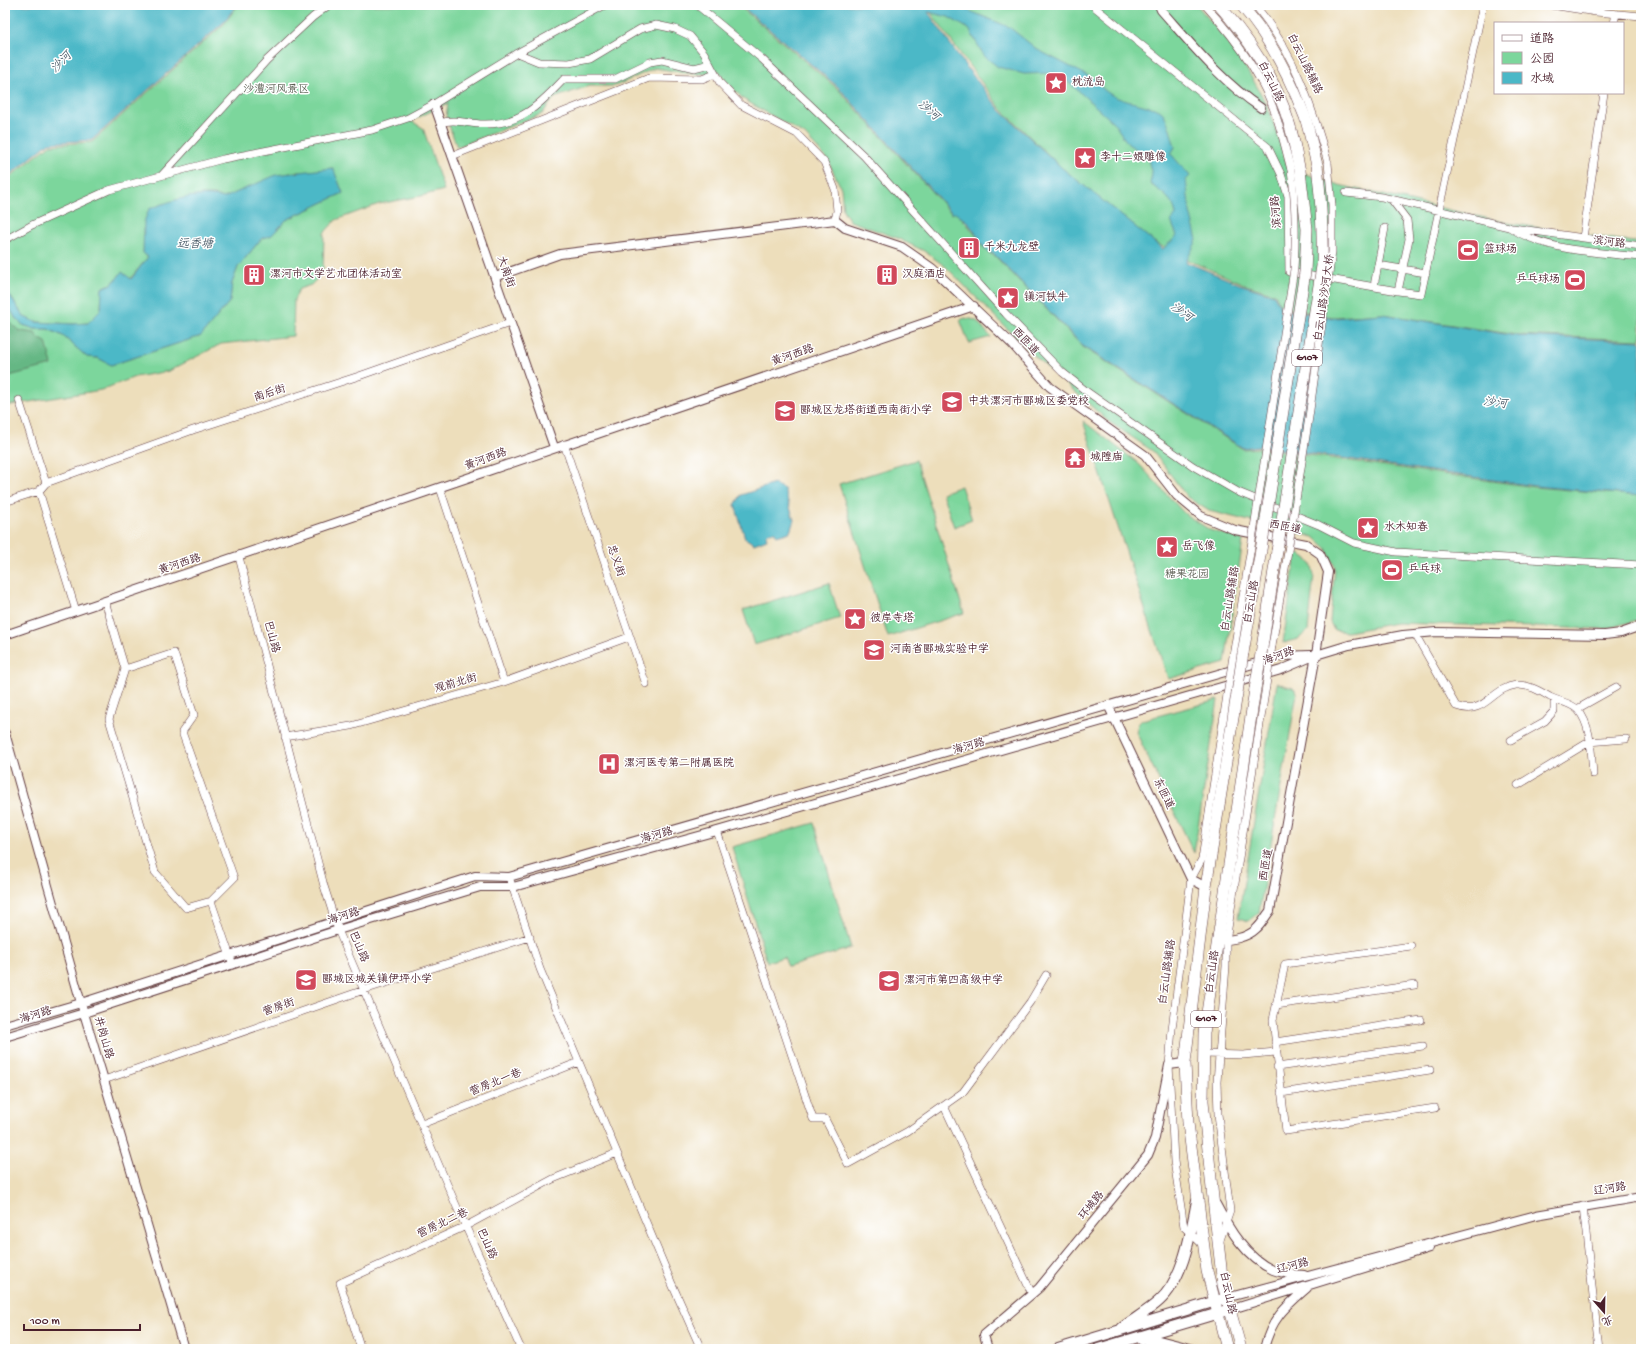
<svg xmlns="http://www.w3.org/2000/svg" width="1646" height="1354" font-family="'Gochi Hand','LXGW WenKai TC',sans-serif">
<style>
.green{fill:#7cd69c;stroke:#637a64}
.forest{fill:#65b784;stroke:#586b58}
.water{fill:#4bb8c7;stroke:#4a6c79;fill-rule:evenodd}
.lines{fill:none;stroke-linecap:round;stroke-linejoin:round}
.minor-casing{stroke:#623c41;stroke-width:8}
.tertiary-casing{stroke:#623c41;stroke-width:10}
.secondary-casing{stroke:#623c41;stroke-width:12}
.trunk-casing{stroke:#623c41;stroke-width:12}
.minor{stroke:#fff;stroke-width:7}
.tertiary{stroke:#fff;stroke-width:8}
.secondary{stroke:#fff;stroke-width:10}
.trunk{stroke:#fff;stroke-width:11}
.minor-bridge-casing{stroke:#623c41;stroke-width:8;stroke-linecap:butt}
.trunk-bridge-casing{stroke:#623c41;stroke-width:12;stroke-linecap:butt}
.minor-bridge{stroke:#fff;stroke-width:7}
.trunk-bridge{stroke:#fff;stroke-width:11}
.labels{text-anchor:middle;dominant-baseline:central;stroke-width:3;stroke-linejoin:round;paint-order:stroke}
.shield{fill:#fff;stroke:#80626b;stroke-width:1}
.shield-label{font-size:10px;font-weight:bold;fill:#4a1f2b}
.street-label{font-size:11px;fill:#4a1f2b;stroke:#fff}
.poi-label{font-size:11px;fill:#4a1f2b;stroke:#fff;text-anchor:start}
.park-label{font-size:11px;fill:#5c5f53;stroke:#fff}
.water-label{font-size:12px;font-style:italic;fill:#4a5c69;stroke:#fff}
</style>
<rect width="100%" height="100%" fill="#fff"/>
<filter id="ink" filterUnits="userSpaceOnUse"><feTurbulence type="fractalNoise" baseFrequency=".025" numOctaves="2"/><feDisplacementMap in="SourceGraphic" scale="8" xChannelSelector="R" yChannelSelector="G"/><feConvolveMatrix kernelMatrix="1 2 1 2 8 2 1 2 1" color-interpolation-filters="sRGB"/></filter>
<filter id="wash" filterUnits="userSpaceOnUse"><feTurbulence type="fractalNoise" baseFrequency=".012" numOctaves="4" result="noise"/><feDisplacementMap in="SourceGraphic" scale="16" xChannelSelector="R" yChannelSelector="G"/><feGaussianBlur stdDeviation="0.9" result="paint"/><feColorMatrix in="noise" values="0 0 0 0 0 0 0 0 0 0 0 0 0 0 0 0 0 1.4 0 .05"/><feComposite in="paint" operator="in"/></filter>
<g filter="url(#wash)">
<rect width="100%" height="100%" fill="#eddebb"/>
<!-- green -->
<path class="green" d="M238 5H738L838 89 952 214 955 212 967 224 978 238 976 240 989 253 995 256 1084 348 1243 449 1259 448 1534 487 1641 496V619L1605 629 1396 623 1347 632 1334 630 1330 622 1335 567 1326 548 1314 537 1209 511 1187 497 1154 452 1108 421 1030 352 946 267 924 251 897 238 850 221 843 210 841 188 827 159 805 135 743 99 725 80 718 70 708 74H694L655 68 615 86H589L554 98 542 114 457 147 446 117 448 103 411 121 423 128 444 190 421 196 379 204 336 220 324 233 323 273 311 285 299 289 294 300 293 336 221 344 169 371 135 377 101 390 5 406V300L16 319 23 325 35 329H48L63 336 87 357 98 358 111 365 201 336 230 301 232 283 238 267 261 239 272 235 286 220 343 193 332 168 309 172H293L261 182 224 198 214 195H201L149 209 143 253 148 257 130 279 122 272 113 283 102 288 101 310 88 323 73 324 36 322 24 317 5 288V181L50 145 92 142 224 24Z
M925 5H1197C1219 31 1240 56 1256 85 1271 110 1279 140 1288 168L1339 185 1508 223 1641 243V340L1517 335 1382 314 1333 317 1281 307 1275 294 1246 285 1183 258 1154 242 1062 168 1001 109Z
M965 318 976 320 991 337 969 343 960 320Z
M1083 421 1138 463 1185 514 1210 530 1243 540 1225 663 1168 679Z
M916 460 964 613 888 637 839 484Z
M961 486 972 520 954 527 942 493Z
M1296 553C1307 557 1312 562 1314 575L1308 631 1298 639 1283 643Z
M829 583 840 618 754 645 743 610Z
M1277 683 1293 688 1297 693 1259 913 1249 921 1238 918Z
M1218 700 1194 853 1136 732 1138 724 1142 720Z
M814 823 851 948 788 967 784 957 767 962 732 847Z"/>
<!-- forest -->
<path class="forest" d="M5 319 20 331 35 333 38 338 46 342 52 365 5 377Z"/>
<!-- water -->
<path class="water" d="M5 5H237L223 23 92 140 49 143 5 179Z
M740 5H955L1009 27 1038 50 1096 80C1108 100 1130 101 1150 107 1154 108 1159 109 1162 112 1168 118 1172 138 1175 147L1171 154 1190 176 1186 180 1190 212 1197 240 1186 262 1239 284 1274 295 1281 309 1334 318 1382 314 1517 336 1641 341V496L1535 486 1258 446 1243 448 1084 347 995 255 989 252 977 240 979 238 968 223 955 212 953 214 838 87ZM928 12 948 17 969 29 984 56 998 67 1024 74 1055 73 1066 80 1114 123 1128 144 1147 156 1152 174 1150 184C1161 192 1174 199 1176 215L1171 221 1177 236 1163 249 1062 168 1000 110 965 65Z
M333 168 343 193 286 220 272 235 261 239 238 267 232 283 230 301 201 336 111 365 98 358 87 357 63 336 48 329H35L23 325 16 319 5 300V288L24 317 36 322 73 324 88 323 101 310 102 288 113 283 122 272 131 279 148 257 143 253 144 222 149 209C173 200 199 191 224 198L276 175Z
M774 484 784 489 794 520 790 532 777 536 775 532H770L766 535 767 539 754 544 745 538 735 505 741 495Z"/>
</g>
<g filter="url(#ink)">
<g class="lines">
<!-- minor casing -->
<g class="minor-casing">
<path id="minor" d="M697 5 762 59 864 156 1006 314 1062 372 1086 391 1193 466 1238 492 1319 525 1354 543 1396 552 1641 565
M1092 5 1268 147 1281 174 1288 196 1289 272 1398 291 1409 239 1407 220 1391 199
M1205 5C1236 39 1265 78 1278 122 1283 138 1287 154 1291 170
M1255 5C1295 54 1311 103 1328 163
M1551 5 1596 12 1641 16
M1614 23 1616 14
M517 53 539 62 569 63 590 59 640 29 656 25 675 29 690 36 704 53 720 83 741 105 797 134 824 162 835 189 837 211 835 220
M440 123C455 118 468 124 483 124 521 125 540 104 564 79H615L650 62 662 60 694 68 710 64
M452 156 649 78 702 79 715 74
M162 175 267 60 313 17 329 5
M1346 193 1382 197 1509 227C1547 252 1597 252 1641 257
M1513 228 1641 246
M1583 238 1604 93
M5 240 32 225 109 190 223 159 372 130 408 118 434 104 517 53 605 5
M1378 265 1426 273
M1374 286 1385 228
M1398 291 1421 294 1483 5
M19 400 46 483
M564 444 646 684
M440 488 504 682
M39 491 46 483 193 430 359 376 510 323
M39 491 76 611
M5 502 39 491
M239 557 324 886 338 930 456 1205 521 1349
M105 601 125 669 109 719 155 872 186 908 211 901 234 878 182 732 194 715 174 653 125 669
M1638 628 1641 636
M1415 634 1456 706C1485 717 1491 688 1516 685 1528 684 1540 691 1550 697 1558 701 1572 703 1578 710 1592 726 1591 754 1593 774
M1272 646 1288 551
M1233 656 1251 547
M1577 709 1616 687
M285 737 351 726 504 682 629 637
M1511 740 1545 721 1554 711V699
M1518 785 1589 742 1626 739
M717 831 813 1119H825L848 1164 908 1131 963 1092 1030 1002 1046 975
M509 877 540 969 672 1284 701 1349
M211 901 233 965
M1411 946 1285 964 1273 1020 1286 1131 1435 1108
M1276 1005 1415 985
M1275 1042 1421 1020
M1204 1054 1243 1055 1276 1052
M1277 1067 1423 1046
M104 1080 364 990 530 937
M1281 1093 1430 1070
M944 1106 1032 1294
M422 1124 579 1062
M1583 1206 1599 1349
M1220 1240 1230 1211 1218 1114 1217 1082 1226 966V941L1266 686
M1204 1246 1184 1227 1174 1161 1169 1065 1172 1029 1191 879 1202 859 1227 695
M361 1349 340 1283 466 1226 553 1179 617 1153"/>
</g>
<!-- tertiary casing -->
<g class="tertiary-casing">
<path id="tertiary" d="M1159 5 1161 10C1192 45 1222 82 1261 108
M434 104 554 447
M495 277 560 254 835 220 845 228 902 247 932 268 1012 344 1050 387 1145 455 1177 496 1201 516 1235 530 1306 544 1320 554 1328 572 1316 655 1270 911C1265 917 1262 924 1256 929 1247 938 1229 941 1217 940
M5 635C328 526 651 415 974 306
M1108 705 1191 879 1206 887
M5 733 81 1003 184 1349
M5 1025 81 1003 475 876 509 877 1281 656 1311 655
M5 1037 84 1013 338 930 480 887H513L717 831 1281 670 1316 655 1349 645 1403 635 1436 632 1605 635 1621 633 1641 626
M1216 1204C1229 1229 1246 1258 1273 1270 1282 1274 1295 1274 1304 1275
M1226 1298 1536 1215 1641 1197
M1229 1310 1429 1248
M988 1349 984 1335 1039 1288 1148 1155 1155 1138 1169 1065 1185 1063
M1264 1349C1271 1319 1285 1307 1307 1288"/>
</g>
<!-- secondary casing -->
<g class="secondary-casing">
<path id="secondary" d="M1122 1328C1134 1319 1148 1311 1159 1301 1184 1279 1191 1231 1197 1201
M1142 1340 1151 1339 1190 1349
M1058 1349 1226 1298
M1098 1349 1229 1310"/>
</g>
<!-- trunk casing -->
<g class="trunk-casing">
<path id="trunk" d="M1219 5C1249 39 1276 79 1289 123 1294 138 1296 155 1300 171
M1241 5C1269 36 1290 78 1305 117 1310 133 1313 150 1317 165
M1262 648 1277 551
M1243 653 1261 550
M1227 1349 1207 1271 1188 1123 1185 1063 1206 887 1237 693
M1241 1349 1223 1285 1213 1198 1203 1101 1204 1033 1255 689"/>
</g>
<!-- minor -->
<use href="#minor" class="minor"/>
<!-- tertiary -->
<use href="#tertiary" class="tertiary"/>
<!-- secondary -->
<use href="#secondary" class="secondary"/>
<!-- trunk -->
<use href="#trunk" class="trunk"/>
<!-- minor-bridge casing -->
<g class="minor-bridge-casing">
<path id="minor-bridge" d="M1251 547 1294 269C1296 235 1296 203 1291 170
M1288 551 1309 417 1332 252V205L1328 163
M1266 686 1272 646
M1227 695 1233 656"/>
</g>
<!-- trunk-bridge casing -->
<g class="trunk-bridge-casing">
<path id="trunk-bridge" d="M1261 550 1305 272 1307 229 1300 171
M1277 551 1322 266C1323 232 1321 199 1317 165
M1255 689 1262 648
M1237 693 1243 653"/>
</g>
<!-- minor-bridge -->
<use href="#minor-bridge" class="minor-bridge"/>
<!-- trunk-bridge -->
<use href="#trunk-bridge" class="trunk-bridge"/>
</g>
</g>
<!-- icons -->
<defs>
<g id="sight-square" transform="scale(1.15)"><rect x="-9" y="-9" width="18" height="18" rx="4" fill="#d1495b" stroke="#fff"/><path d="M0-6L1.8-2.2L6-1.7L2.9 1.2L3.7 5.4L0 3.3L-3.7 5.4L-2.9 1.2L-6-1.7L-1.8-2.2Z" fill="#fff"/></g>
<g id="building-square" transform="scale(1.15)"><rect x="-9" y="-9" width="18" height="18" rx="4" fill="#d1495b" stroke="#fff"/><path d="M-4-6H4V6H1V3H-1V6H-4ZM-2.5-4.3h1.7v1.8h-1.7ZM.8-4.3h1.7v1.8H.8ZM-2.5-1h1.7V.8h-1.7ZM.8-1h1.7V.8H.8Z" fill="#fff"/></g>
<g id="stadium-square" transform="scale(1.15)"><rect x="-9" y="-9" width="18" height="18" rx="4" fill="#d1495b" stroke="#fff"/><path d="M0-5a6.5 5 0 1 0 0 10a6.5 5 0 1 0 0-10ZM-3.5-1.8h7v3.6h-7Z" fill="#fff"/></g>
<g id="school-square" transform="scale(1.15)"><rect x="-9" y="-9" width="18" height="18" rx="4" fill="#d1495b" stroke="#fff"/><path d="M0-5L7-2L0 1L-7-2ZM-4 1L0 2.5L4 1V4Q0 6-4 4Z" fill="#fff"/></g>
<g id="temple-square" transform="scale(1.15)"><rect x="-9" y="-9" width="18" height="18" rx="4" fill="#d1495b" stroke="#fff"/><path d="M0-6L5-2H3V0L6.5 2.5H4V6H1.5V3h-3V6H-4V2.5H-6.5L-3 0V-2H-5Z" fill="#fff"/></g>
<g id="hospital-square" transform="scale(1.15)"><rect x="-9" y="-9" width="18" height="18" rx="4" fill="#d1495b" stroke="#fff"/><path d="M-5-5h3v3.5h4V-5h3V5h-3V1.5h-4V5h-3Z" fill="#fff"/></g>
</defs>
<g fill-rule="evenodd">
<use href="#sight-square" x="1056" y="83"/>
<use href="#sight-square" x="1085" y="158"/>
<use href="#building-square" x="969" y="248"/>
<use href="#stadium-square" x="1468" y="250"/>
<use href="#building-square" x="254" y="275"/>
<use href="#building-square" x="887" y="275"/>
<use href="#stadium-square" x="1575" y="280"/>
<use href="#sight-square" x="1008" y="298"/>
<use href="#school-square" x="952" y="402"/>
<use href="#school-square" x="785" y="411"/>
<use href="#temple-square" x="1075" y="458"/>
<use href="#sight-square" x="1368" y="528"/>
<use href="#sight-square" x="1167" y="547"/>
<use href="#stadium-square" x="1392" y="570"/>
<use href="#sight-square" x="855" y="619"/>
<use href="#school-square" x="874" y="650"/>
<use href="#hospital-square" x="609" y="764"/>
<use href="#school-square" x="306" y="980"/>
<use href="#school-square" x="889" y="981"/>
</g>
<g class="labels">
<!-- shield labels -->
<g class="shield">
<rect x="1292" y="350" width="30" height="16" rx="3"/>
<rect x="1191" y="1011" width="30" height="16" rx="3"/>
</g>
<g class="shield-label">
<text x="1307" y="358">G107</text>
<text x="1206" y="1019">G107</text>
</g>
<!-- street labels -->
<g class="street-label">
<text transform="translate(1304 64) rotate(64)">白云山路辅路</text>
<text transform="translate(1270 82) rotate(64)">白云山路</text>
<text transform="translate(1277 212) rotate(-94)">滨河路</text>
<text transform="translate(1609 243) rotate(7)">滨河路</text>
<text transform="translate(505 272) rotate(71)">大南街</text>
<text transform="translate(1325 298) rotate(-82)">白云山路沙河大桥</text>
<text transform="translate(1025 342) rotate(47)">西匝道</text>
<text transform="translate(793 356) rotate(-19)">黄河西路</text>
<text transform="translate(270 394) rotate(-18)">南后街</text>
<text transform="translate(486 460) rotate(-20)">黄河西路</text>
<text transform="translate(1285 528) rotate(11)">西匝道</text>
<text transform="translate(615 561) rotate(71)">忠义街</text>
<text transform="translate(180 565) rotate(-18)">黄河西路</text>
<text transform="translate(1231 599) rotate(-81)">白云山路辅路</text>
<text transform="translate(1252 602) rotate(-80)">白云山路</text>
<text transform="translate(271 637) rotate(76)">巴山路</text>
<text transform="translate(1279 657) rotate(-20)">海河路</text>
<text transform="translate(456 684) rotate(-16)">观前北街</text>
<text transform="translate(969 747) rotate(-16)">海河路</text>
<text transform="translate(1163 794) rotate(64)">东匝道</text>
<text transform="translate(657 836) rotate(-15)">海河路</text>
<text transform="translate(1267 865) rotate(-80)">西匝道</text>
<text transform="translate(344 917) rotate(-17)">海河路</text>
<text transform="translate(358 947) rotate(67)">巴山路</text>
<text transform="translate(1168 972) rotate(-82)">白云山路辅路</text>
<text transform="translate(1213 972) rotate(-82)">白云山路</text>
<text transform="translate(279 1008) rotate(-19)">营房街</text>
<text transform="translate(36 1016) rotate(-17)">海河路</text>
<text transform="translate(103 1038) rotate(74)">井岗山路</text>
<text transform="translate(496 1083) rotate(-22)">营房北一巷</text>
<text transform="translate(1610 1190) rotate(-9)">辽河路</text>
<text transform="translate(1092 1206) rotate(-51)">环城路</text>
<text transform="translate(443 1224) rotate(-25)">营房北二巷</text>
<text transform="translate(486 1244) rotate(66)">巴山路</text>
<text transform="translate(1293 1267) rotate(-15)">辽河路</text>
<text transform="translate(1227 1293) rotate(78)">白云山路</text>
</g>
<!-- poi labels -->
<g class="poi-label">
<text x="1072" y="83">枕流岛</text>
<text x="1100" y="158">李十二娘雕像</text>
<text x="984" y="248">千米九龙壁</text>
<text x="1484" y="250">篮球场</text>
<text x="270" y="275">漯河市文学艺术团体活动室</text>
<text x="902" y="275">汉庭酒店</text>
<text x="1560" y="280" text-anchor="end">乒乓球场</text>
<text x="1024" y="298">镇河铁牛</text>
<text x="968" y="402">中共漯河市郾城区委党校</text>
<text x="800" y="411">郾城区龙塔街道西南街小学</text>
<text x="1090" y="458">城隍庙</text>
<text x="1384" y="528">水木知春</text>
<text x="1182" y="547">岳飞像</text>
<text x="1408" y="570">乒乓球</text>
<text x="870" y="619">彼岸寺塔</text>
<text x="890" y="650">河南省郾城实验中学</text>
<text x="624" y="764">漯河医专第二附属医院</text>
<text x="322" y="980">郾城区城关镇伊坪小学</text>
<text x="904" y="981">漯河市第四高级中学</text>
</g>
<!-- park labels -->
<g class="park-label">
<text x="276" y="90">沙澧河风景区</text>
<text x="1187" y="575">糖果花园</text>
</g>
<!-- water labels -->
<g class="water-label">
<text transform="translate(62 63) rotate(-46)">沙河</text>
<text transform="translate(928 111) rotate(42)">沙河</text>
<text x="195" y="245">远香塘</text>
<text transform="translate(1181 313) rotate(36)">沙河</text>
<text transform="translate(1495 404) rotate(7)">沙河</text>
</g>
</g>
<!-- margin -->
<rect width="1646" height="1354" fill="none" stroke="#fff" stroke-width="20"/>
<!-- legend -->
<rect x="1494" y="22" width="130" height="72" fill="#ffffff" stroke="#b7a5aa"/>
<rect x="1502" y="35" width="20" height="6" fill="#ffffff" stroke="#b7a5aa"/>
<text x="1530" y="42" font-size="12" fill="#4a1f2b">道路</text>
<rect x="1502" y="52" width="20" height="12" fill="#7cd69c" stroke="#b7a5aa"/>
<text x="1530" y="62" font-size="12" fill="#4a1f2b">公园</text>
<rect x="1502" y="72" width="20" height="12" fill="#4bb8c7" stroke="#b7a5aa"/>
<text x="1530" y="82" font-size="12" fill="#4a1f2b">水域</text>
<!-- north arrow -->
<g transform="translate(1604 1312) rotate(160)" stroke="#ffffff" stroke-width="3" paint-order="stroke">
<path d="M0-3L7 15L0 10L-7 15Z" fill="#4a1f2b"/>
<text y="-6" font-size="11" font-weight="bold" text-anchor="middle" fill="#4a1f2b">北</text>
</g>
<!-- scale -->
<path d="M24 1324v6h116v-6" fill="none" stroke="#4a1f2b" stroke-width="2"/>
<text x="30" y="1324" font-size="12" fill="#4a1f2b" stroke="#ffffff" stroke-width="3" paint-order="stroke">100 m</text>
</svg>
